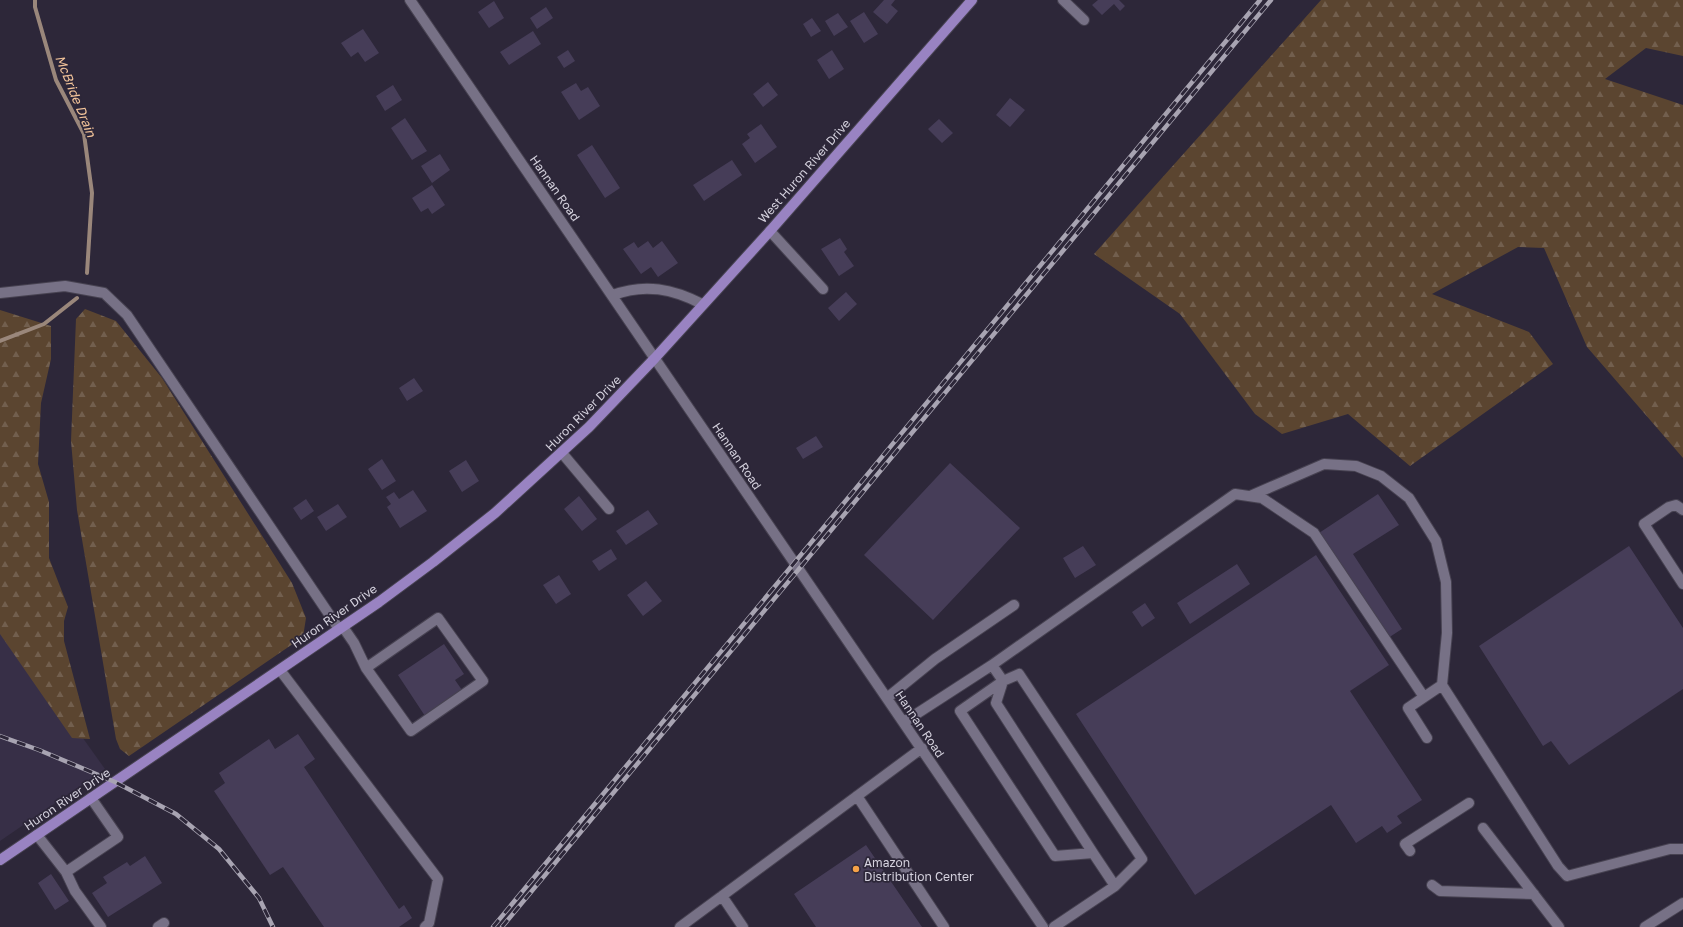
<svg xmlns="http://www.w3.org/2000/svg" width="1683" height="927" font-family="'Golos Text',sans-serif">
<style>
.built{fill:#372f47}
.forest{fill:url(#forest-firs)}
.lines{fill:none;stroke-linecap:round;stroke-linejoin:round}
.stream{stroke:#9a877b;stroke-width:4}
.building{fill:#463d58}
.minor-casing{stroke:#474251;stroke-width:12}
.major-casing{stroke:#474251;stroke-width:12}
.minor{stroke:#777186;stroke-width:10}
.major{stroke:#9983c2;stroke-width:10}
.rail-casing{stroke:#a8a4b2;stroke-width:4.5}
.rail{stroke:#2d2739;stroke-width:3;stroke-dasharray:9;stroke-linecap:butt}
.poi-dot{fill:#f6a248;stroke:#2d2739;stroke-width:1.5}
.labels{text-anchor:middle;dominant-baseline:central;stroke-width:3.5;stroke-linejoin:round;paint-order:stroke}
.street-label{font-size:12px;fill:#d5d2de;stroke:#2d2739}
.poi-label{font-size:12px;fill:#d5d2de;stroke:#2d2739;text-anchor:start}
.water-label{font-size:13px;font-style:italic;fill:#f3c49a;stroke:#2d2739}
</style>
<defs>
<pattern id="forest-firs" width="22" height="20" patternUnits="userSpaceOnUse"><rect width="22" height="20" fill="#5b4530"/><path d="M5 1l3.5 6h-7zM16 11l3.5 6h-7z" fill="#725f4e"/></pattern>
</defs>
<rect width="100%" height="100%" fill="#2d2739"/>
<!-- built -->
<path class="built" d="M0 622 105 769 0 841Z"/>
<!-- forest -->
<path class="forest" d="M1321 0H1683V56L1646 48 1605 79 1683 105V458L1587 347 1544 248 1518 247 1432 294 1529 332 1553 364 1410 466 1348 414 1282 434 1255 414 1180 314 1094 254Z
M85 309 116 321 162 378 292 583 306 618 303 637 129 756 120 749 116 739 77 510 71 441 76 319Z
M0 310 51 326V359L41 403 38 464 49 502V558L68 607 64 621V641L90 739 72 738 0 634Z"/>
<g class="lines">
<!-- stream -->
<path class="stream" d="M35 0V7L56 80 84 134 92 193 87 273
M0 341 44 324 77 298"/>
</g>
<!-- building -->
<path class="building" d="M884 0H895L891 5 898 11 887 24 873 12Z
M1098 0H1119L1125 6 1120 11 1114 4 1102 15 1092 5Z
M494 1 504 18 489 28 478 12Z
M546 7 553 18 537 29 530 18Z
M864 12 878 34 864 43 850 21Z
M838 13 848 27 834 36 825 21Z
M812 18 821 31 811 37 803 24Z
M363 29 379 53 365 62 358 52 351 57 341 43Z
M533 31 541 44 509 65 500 52Z
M568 50 575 61 564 68 557 57Z
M832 50 844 69 829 79 817 60Z
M768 82 778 95 763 107 753 94Z
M576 83 581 91 588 87 600 106 579 120 561 92Z
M393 85 402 100 385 111 376 96Z
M1010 98 1025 110 1010 127 996 115Z
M405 118 427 151 412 160 391 128Z
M939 119 953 133 942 143 928 129Z
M761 124 777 147 755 163 742 144 750 138 747 134Z
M592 145 620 188 605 198 577 155Z
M440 154 450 170 432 183 421 166Z
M732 160 742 175 704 201 693 185Z
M432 185 445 205 432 214 428 208 421 212 412 198Z
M840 238 847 249 844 252 854 266 839 276 821 249Z
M648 241 653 248 662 241 678 263 658 277 651 267 641 274 623 249 634 242 638 248Z
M846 292 857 304 839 321 828 308Z
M414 378 423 391 407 401 399 388Z
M816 436 823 447 803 459 796 448Z
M382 459 396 481 382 490 368 469Z
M466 460 479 481 462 492 449 471Z
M950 463 1020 528 933 620 864 555Z
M413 490 427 511 400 528 387 507 391 504 386 497 394 492 399 499Z
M1378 494 1399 525 1353 554 1402 629 1388 638 1319 533Z
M579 496 597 519 582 531 564 509Z
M306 499 314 511 301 520 293 508Z
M338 504 347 517 326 531 317 517Z
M648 510 658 524 626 545 616 531Z
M1083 546 1096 565 1075 578 1063 558Z
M1629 546 1683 628V689L1569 765 1551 741 1543 746 1479 646Z
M611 549 617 559 599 571 592 561Z
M1316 555 1389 665 1350 691 1422 800 1397 816 1402 823 1387 833 1382 826 1356 843 1331 805 1195 895 1076 714Z
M1237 564 1250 584 1190 624 1177 603Z
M559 575 571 594 556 604 543 585Z
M646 581 662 601 643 616 627 595Z
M1145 603 1155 618 1142 627 1132 612Z
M444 644 464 674 455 680 462 690 425 716 398 675Z
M298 734 315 759 304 767 399 909 404 905 412 918 399 927H324L283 867 270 875 214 791 225 783 219 773 269 739 275 749Z
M866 845 922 927H816L794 894Z
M145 856 162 883 108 917 92 893 107 883 103 877 127 862 130 866Z
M51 874 69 901 55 910 38 883Z"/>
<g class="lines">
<!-- minor casing -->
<g class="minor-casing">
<path id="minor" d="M410 0 1043 927
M1063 0 1084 20
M770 231 823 289
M0 293 65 286 104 293 127 315 339 629
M613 295C645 283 673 289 702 304
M562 453 609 509
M1250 496 1324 464 1356 466 1381 476 1409 498 1436 541 1446 582 1447 633 1442 685
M1683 510 1676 505 1669 507 1644 524 1683 584
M343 627 354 643 366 668 411 731 483 681 438 618 366 668
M992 665 1003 681
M280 670 438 879 429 923 425 927
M1003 681 996 703 1093 853
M887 698 935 659 1014 605
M904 722 992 665 1235 494 1262 498 1314 533 1424 697
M1427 738 1408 708 1442 685 1558 866 1567 876 1670 849H1683
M857 796 944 927
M1483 828 1559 927
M37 835 66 872 118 837 91 798
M1410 851 1405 844 1469 803
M66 872 75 891 101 927
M1432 885 1440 891 1534 894
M722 896 743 927
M158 927 164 923
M680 927 922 748
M1054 927 1115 886 1142 859 1019 674 1003 681 960 711 1055 856 1093 853 1115 886
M1645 927 1683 903"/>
</g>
<!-- major casing -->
<g class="major-casing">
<path id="major" d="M0 860 379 602 433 562 495 513 589 427 655 358 770 231 972 0"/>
</g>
<!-- minor -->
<use href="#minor" class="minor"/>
<!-- major -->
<use href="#major" class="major"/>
<!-- rail casing -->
<g class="rail-casing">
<path id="rail" d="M0 736 39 750 115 782 176 814 219 849 259 898 273 927
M493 927 1260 0
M502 927 1271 0"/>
</g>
<!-- rail -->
<use href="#rail" class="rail"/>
</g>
<!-- markers -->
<circle class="poi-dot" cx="856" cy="869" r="4"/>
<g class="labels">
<!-- street labels -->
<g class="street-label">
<text transform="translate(804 171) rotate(-49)">West Huron River Drive</text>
<text transform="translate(555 188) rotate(55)">Hannan Road</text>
<text transform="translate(583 413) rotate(-45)">Huron River Drive</text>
<text transform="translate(737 456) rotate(56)">Hannan Road</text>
<text transform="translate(334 616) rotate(-35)">Huron River Drive</text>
<text transform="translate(920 724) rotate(56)">Hannan Road</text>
<text transform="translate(67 799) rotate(-34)">Huron River Drive</text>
</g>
<!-- poi labels -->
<g class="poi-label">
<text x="864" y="862">Amazon<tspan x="864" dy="14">Distribution Center</tspan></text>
</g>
<!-- water labels -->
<g class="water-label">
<text transform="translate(76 96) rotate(68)">McBride Drain</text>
</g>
</g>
</svg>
